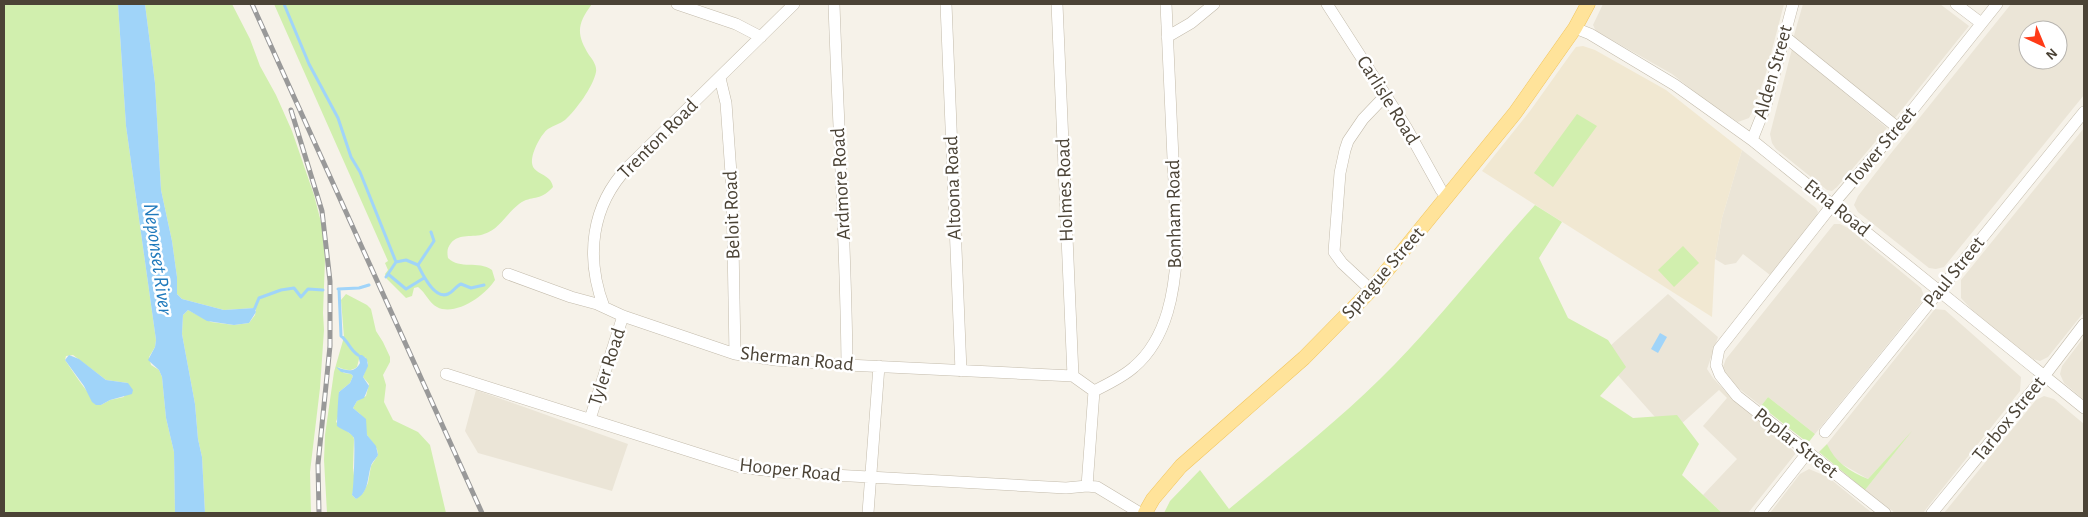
<svg xmlns="http://www.w3.org/2000/svg" width="2088" height="517" font-family="'Alegreya Sans',sans-serif">
<style>
.residential{fill:#ebe5d7;fill-rule:evenodd}
.education{fill:#f1e8d2}
.green{fill:#d1efae;fill-rule:evenodd}
.water{fill:#a0d4f9}
.lines{fill:none;stroke-linecap:round;stroke-linejoin:round}
.stream{stroke:#a0d4f9;stroke-width:3}
.minor-casing{stroke:#c3bbab;stroke-width:12}
.major-casing{stroke:#f2c55c;stroke-width:15}
.minor{stroke:#fff;stroke-width:11}
.major{stroke:#ffe39a;stroke-width:14}
.rail-casing{stroke:#999;stroke-width:5}
.rail{stroke:#fff;stroke-width:3;stroke-dasharray:9;stroke-linecap:butt}
.labels{text-anchor:middle;dominant-baseline:central;stroke-width:5;stroke-linejoin:round;paint-order:stroke}
.street-label{font-size:20px;fill:#4b4336;stroke:#fff}
.water-label{font-size:21px;font-style:italic;fill:#207abc;stroke:#fff}
</style>
<rect width="100%" height="100%" fill="#f6f2e9"/>
<!-- residential -->
<path class="residential" d="M1603 4H1784L1766 73 1754 108 1749 118 1738 122 1710 104 1672 74 1596 31 1593 25Z
M1803 4H1940L1969 26 1895 118 1793 39Z
M2011 4H2084V95L1944 267 1936 269 1929 268 1858 212 1854 205 1858 196 1888 157ZM2028 30H2058V60H2028Z
M1792 49 1887 128 1837 187 1832 191 1827 190 1776 149 1772 143 1770 134Z
M2084 128V312L2048 357 2040 361 2029 358 1972 310 1961 298V280Z
M1742 150 1816 208 1818 212 1815 219 1770 275 1743 254 1736 263 1725 265 1715 259 1722 218Z
M1834 224H1840L1848 228 1921 288 1925 298 1815 434 1768 397 1761 406 1728 380 1725 376 1723 367 1726 359Z
M1668 294 1718 337 1707 369 1713 378 1725 391 1796 453 1748 513H1722L1703 495 1737 459 1703 426 1727 398 1719 390 1670 434 1600 355Z
M1935 309 1945 310 2021 377 2020 391 1923 513H1895L1865 490 1906 438 1868 479 1840 463 1832 456 1827 444Z
M2084 337V400L2064 383 2060 374 2062 366Z
M476 390 628 444 612 491 478 453 465 431Z
M2044 396 2054 399 2084 424V513H1944L2036 400Z
M1809 469 1828 477 1872 513H1770L1800 474Z"/>
<!-- education -->
<path class="education" d="M1583 46 1595 50 1666 90 1742 150 1722 218 1715 259 1712 317 1482 171 1530 111 1570 55 1576 47Z"/>
<!-- green -->
<path class="green" d="M4 4H118L126 126 156 340 155 347 149 357 151 365 159 370 162 377 166 418 174 452 175 513H4ZM73 355 106 380 128 383 124 397 110 400 101 405C86 393 76 376 65 360L66 356Z
M145 4H232L250 39 260 66 276 95 292 131 314 195 322 226 325 260 323 313 324 330 320 388 310 472 311 513H205L202 457 198 439 195 404 182 334 183 315 188 310 211 322 234 325 249 323 255 315 256 310 254 308 224 310 182 299 177 294V277L172 241 161 190 155 83Z
M274 4H592C577 24 576 34 589 55 593 60 597 66 596 72 593 87 576 110 565 120 560 124 554 125 548 129 541 134 531 153 532 163 533 175 551 173 553 187 538 203 533 194 519 204 507 213 499 230 484 234 473 238 459 233 451 243 447 248 447 252 448 258 460 270 478 260 492 270L495 280C486 295 455 317 437 307 429 303 426 293 418 287L414 288 412 296 406 298 387 279 385 274 388 270 385 263 388 261Z
M1577 114 1597 126 1553 187 1534 173Z
M1535 205 1562 222 1539 258 1568 318 1608 340 1626 367 1600 396 1633 418 1677 415 1699 444 1682 475 1722 513H1164L1170 501 1200 470 1229 509C1285 462 1344 417 1395 364 1444 313 1488 257 1535 205Z
M1683 246 1699 263 1674 287 1658 270Z
M346 294 367 305 371 309 376 331 383 342 390 357V362L383 375 386 385 384 402 393 420 418 432 430 445 446 513H327L324 460 325 435 334 372 344 337 341 300ZM365 357 368 363 363 377 369 384 366 396 357 401 353 408 360 414 367 435 377 449 378 455 371 466 368 483 363 493 356 499 352 495 355 483 353 468 354 439 353 436 336 422 339 413V392L350 383 353 376 351 374 344 373 338 367C346 370 350 372 357 367L359 359Z
M1768 397 1815 434 1808 443 1761 406Z
M1912 431 1865 490 1819 452 1827 444C1835 462 1849 471 1868 479Z"/>
<!-- water -->
<path class="water" d="M118 4H145L155 83 161 190 172 241 177 277V294L182 299 224 310 254 308 256 312 249 323 234 325 207 321 188 310 183 315 182 334 195 404 198 439 202 457 205 513H175L174 452 166 418 162 377 159 370 148 360 155 347 156 340 126 126Z
M1660 333 1667 337 1658 353 1651 349Z
M69 355 79 359 106 380 128 383 133 390 132 394 110 400 101 405H96L92 402 84 386 65 360Z
M358 355H362L367 359 368 366 363 377 369 386 364 398 357 401 353 408 366 419 367 435 376 446 378 455C376 459 372 462 371 466 367 478 369 493 356 499L352 495C354 489 355 442 354 438 351 432 342 430 337 426 337 423 338 397 339 392L350 383 353 376 351 374 341 372 336 367C346 370 354 374 360 363Z"/>
<g class="lines">
<!-- stream -->
<path class="stream" d="M284 4 309 64 338 118 351 157 360 172 396 262
M418 265 434 241 431 232
M388 274 396 262 406 260 418 265C422 273 434 300 448 294 453 292 456 286 461 284L471 288 484 285
M386 277 388 274 406 289 424 278
M338 289 359 288 369 285
M339 289 341 336C348 341 350 350 358 355
M254 310 259 298 281 290 294 288 301 297 308 289 323 290"/>
<!-- minor casing -->
<g class="minor-casing">
<path id="minor" d="M677 4 736 24 761 37
M834 4C838 124 846 245 847 365
M946 4 961 371
M1057 4 1073 376
M1327 4 1406 127 1441 190 1447 198
M1956 4 1981 23
M1575 28 1590 34 1675 85 1752 140 2084 408
M1784 36 1898 128
M1167 37 1191 23 1214 4
M720 78 726 103 732 188 735 354
M1752 140 1766 105 1793 4
M508 274 571 297 597 304 623 316 735 354 775 360 847 365 1073 376 1094 391
M1371 290 1342 263 1334 252 1340 173 1345 150 1348 141 1363 119 1385 96
M604 307C585 257 591 206 628 167L794 4
M446 374 740 467 779 472 1066 488 1087 486 1097 487 1140 513
M1094 391C1108 384 1123 377 1134 367 1168 338 1175 289 1177 247L1166 4
M590 419 623 316
M1825 432 2084 112
M1087 486 1094 391
M868 513 879 366
M1760 513 1808 452
M1885 513 1737 396 1720 375 1716 365 1719 349 1833 204 1898 128 1997 4
M1932 513 2045 375 2084 324"/>
</g>
<!-- major casing -->
<g class="major-casing">
<path id="major" d="M1145 513 1153 499 1181 466 1304 358 1371 290 1515 113 1575 28 1588 4"/>
</g>
<!-- minor -->
<use href="#minor" class="minor"/>
<!-- major -->
<use href="#major" class="major"/>
<!-- rail casing -->
<g class="rail-casing">
<path id="rail" d="M252 4 482 513
M291 110 322 211 330 281V346L318 464 319 513"/>
</g>
<!-- rail -->
<use href="#rail" class="rail"/>
</g>
<g class="labels">
<!-- street labels -->
<g class="street-label">
<text transform="translate(1773 72) rotate(-74)">Alden Street</text>
<text transform="translate(1388 100) rotate(58)">Carlisle Road</text>
<text transform="translate(658 139) rotate(-45)">Trenton Road</text>
<text transform="translate(1881 147) rotate(-50)">Tower Street</text>
<text transform="translate(841 184) rotate(-93)">Ardmore Road</text>
<text transform="translate(953 188) rotate(-92)">Altoona Road</text>
<text transform="translate(1065 190) rotate(-92)">Holmes Road</text>
<text transform="translate(1837 208) rotate(39)">Etna Road</text>
<text transform="translate(1174 214) rotate(-91)">Bonham Road</text>
<text transform="translate(732 215) rotate(-92)">Beloit Road</text>
<text transform="translate(1954 272) rotate(-51)">Paul Street</text>
<text transform="translate(1383 273) rotate(-49)">Sprague Street</text>
<text transform="translate(797 359) rotate(6)">Sherman Road</text>
<text transform="translate(607 367) rotate(-72)">Tyler Road</text>
<text transform="translate(2009 419) rotate(-51)">Tarbox Street</text>
<text transform="translate(1796 443) rotate(38)">Poplar Street</text>
<text transform="translate(790 470) rotate(6)">Hooper Road</text>
</g>
<!-- water labels -->
<g class="water-label">
<text transform="translate(158 259) rotate(82)">Neponset River</text>
</g>
</g>
<!-- border -->
<rect width="2088" height="517" fill="none" stroke="#4b4336" stroke-width="10"/>
<!-- north arrow -->
<g transform="translate(2043 45) rotate(136)"><circle r="24" fill="#ffffff" stroke="#b7b4af"/>
<path d="M0-4L9 19L0 12L-9 19Z" fill="#ff3b18"/>
<text y="-8" font-size="14" font-weight="bold" text-anchor="middle" fill="#4b4336">N</text>
</g>
</svg>
